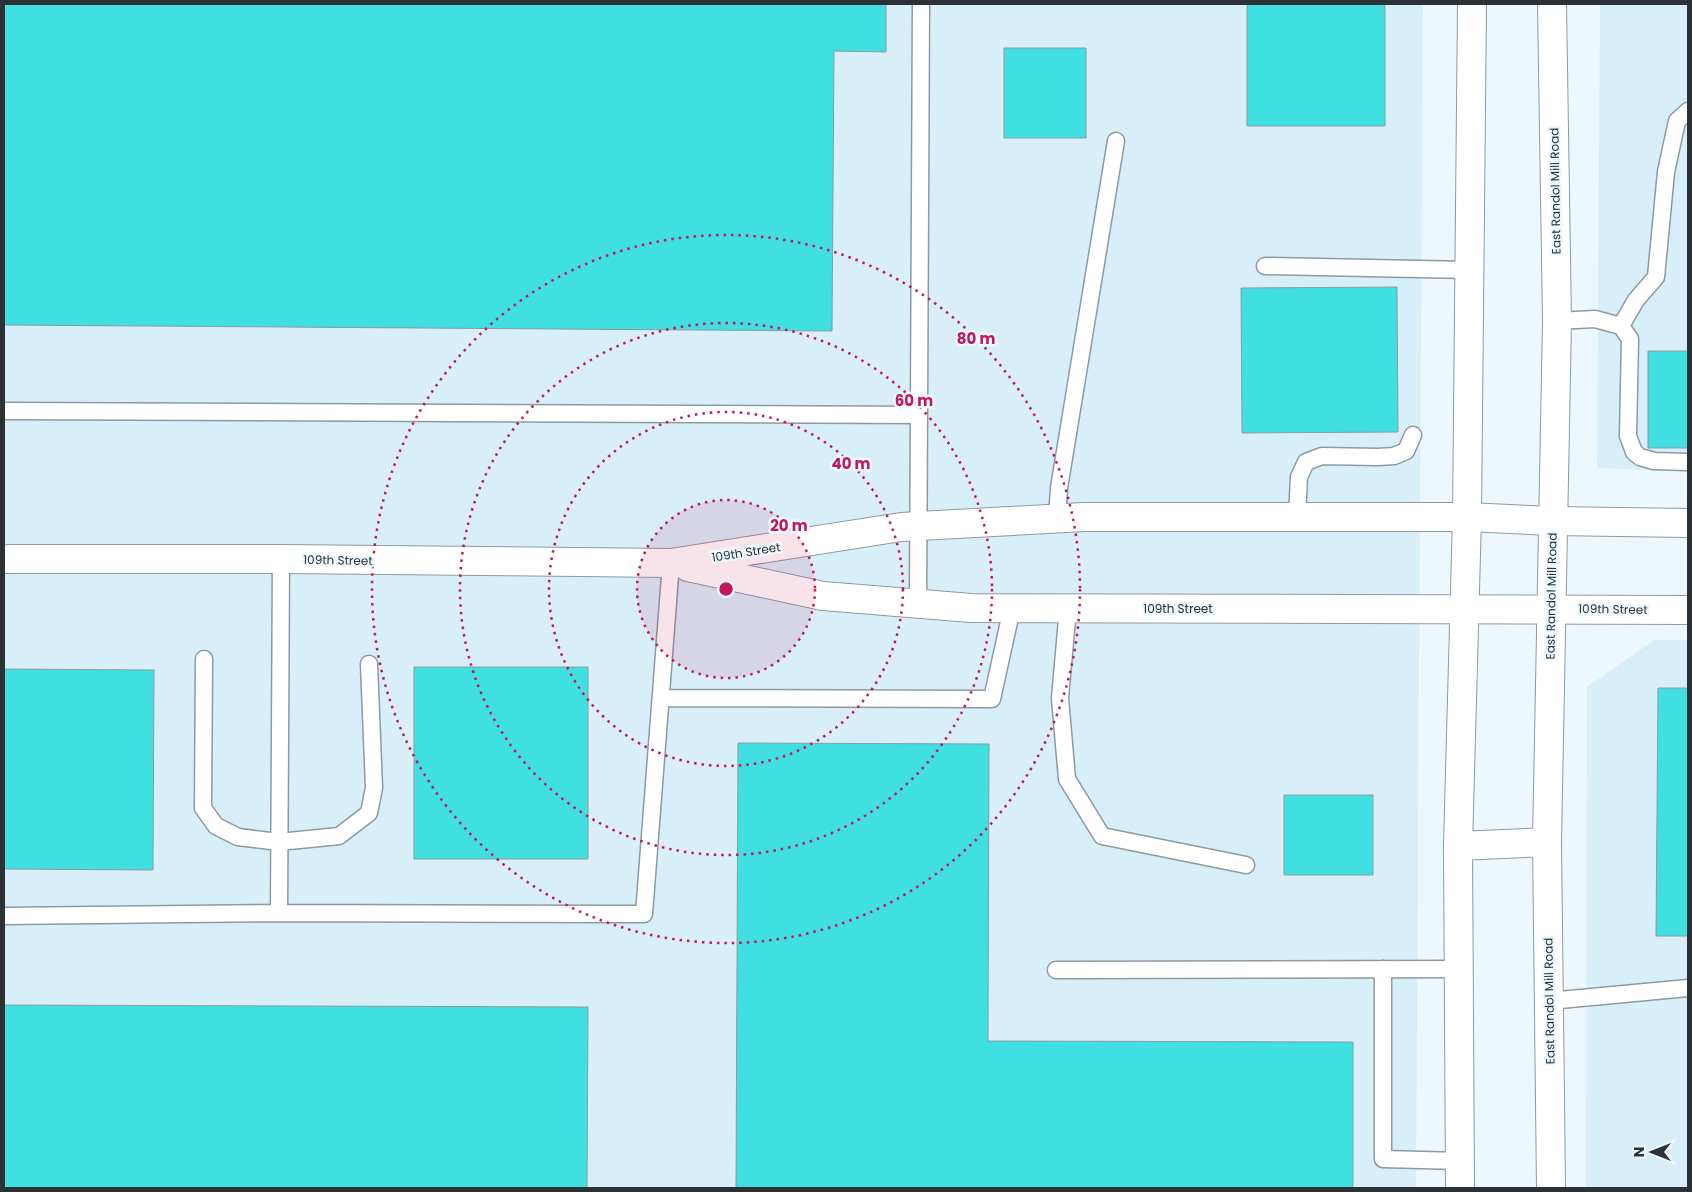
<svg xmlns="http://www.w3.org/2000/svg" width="1692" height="1192" font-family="Poppins,sans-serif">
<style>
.built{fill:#d8effa}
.building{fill:#3fdfe2;stroke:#8c9c9c}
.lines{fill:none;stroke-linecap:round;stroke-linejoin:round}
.service-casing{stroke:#8d9aa1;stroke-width:19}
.tertiary-casing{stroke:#8d9aa1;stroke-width:30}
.secondary-casing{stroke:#8d9aa1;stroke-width:30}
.service{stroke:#fff;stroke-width:16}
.tertiary{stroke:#fff;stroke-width:28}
.secondary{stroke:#fff;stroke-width:28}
.ring{fill:none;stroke:#c2185b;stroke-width:2.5;stroke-dasharray:2.5 5}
.labels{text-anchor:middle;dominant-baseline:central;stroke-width:5;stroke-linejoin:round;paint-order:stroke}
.street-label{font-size:12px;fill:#2b3134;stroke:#edf8fe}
.centre{fill:#c2185b;stroke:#edf8fe;stroke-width:2.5}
.ring-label{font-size:15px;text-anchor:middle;font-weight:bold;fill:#c2185b;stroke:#edf8fe;stroke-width:5;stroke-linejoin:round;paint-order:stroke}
</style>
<rect width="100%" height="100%" fill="#edf8fe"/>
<!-- built -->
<path class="built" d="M4 4H1423L1416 1188H4Z
M1600 4H1688V472L1597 468Z
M1654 640H1688V1188H1586L1587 687Z"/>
<!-- building -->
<path class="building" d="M4 4H886V52L834 51 832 331 4 325Z
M1247 4H1385V126H1247Z
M1004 48H1086V138H1004Z
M1397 287 1398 432 1242 433 1241 288Z
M1648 351H1688V448H1648Z
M414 667H588V859H414Z
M4 669 154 670 153 870 4 869Z
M1658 688H1688V936H1656Z
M738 743 989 744 988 1041 1353 1042V1188H736Z
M1284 795H1373V875H1284Z
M4 1005 588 1007 587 1188H4Z"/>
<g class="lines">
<!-- service casing -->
<g class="service-casing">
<path id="service" d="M1265 266 1469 270
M1557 321 1595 319 1621 326 1630 339 1628 436 1634 452 1640 457 1654 461 1688 462
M1621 326 1636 300 1656 277 1666 172 1677 121 1688 111
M4 411 919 415
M1297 517 1299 477 1306 462 1322 456 1378 457 1394 456 1406 451 1413 435
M1057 519 1059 488 1116 141
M281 559 279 913 644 914 671 563
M918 604 921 4
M1068 608 1060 698 1067 779 1102 836 1246 865
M204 659 203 808 216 826 238 837 279 842 339 836 369 813 374 788 369 664
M661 698 992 699 1012 608
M4 916 279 913
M1383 969V1159L1460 1161
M1056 970 1459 969
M1549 1001 1688 988"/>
</g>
<!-- tertiary casing -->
<g class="tertiary-casing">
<path id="tertiary" d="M4 559H281L671 563 901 527 1084 517H1467L1552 521 1688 523
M688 567 823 596 971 608 1688 610"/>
</g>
<!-- secondary casing -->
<g class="secondary-casing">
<path id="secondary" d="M1458 846 1547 842
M1460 1188 1458 846 1467 517 1472 4
M1551 1188 1547 842 1557 321 1552 4"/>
</g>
<!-- service -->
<use href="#service" class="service"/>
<!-- tertiary -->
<use href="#tertiary" class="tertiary"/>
<!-- secondary -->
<use href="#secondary" class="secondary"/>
</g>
<!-- distance rings -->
<circle cx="726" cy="589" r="89" fill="#c2185b" fill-opacity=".12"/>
<g class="ring">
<circle cx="726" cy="589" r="89"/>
<circle cx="726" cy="589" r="177"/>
<circle cx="726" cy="589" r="266"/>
<circle cx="726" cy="589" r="354"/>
</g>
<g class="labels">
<!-- street labels -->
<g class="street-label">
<text transform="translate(1555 191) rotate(-91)">East Randol Mill Road</text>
<text transform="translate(746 552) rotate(-9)">109th Street</text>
<text transform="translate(338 560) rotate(1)">109th Street</text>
<text transform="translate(1551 596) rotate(-89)">East Randol Mill Road</text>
<text x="1178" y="608">109th Street</text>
<text transform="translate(1613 609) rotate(1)">109th Street</text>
<text transform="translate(1549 1001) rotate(-91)">East Randol Mill Road</text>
</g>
</g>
<circle cx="726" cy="589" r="8" class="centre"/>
<g class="ring-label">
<text x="976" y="344">80 m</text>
<text x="914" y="406">60 m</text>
<text x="851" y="469">40 m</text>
<text x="789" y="531">20 m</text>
</g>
<!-- border -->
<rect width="1692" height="1192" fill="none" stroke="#2b3134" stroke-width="10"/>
<!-- north arrow -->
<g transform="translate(1652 1152) rotate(270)" stroke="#edf8fe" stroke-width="4" paint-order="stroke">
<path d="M0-4L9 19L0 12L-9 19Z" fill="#2b3134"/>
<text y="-8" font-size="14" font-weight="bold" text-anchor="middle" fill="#2b3134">N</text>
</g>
</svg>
